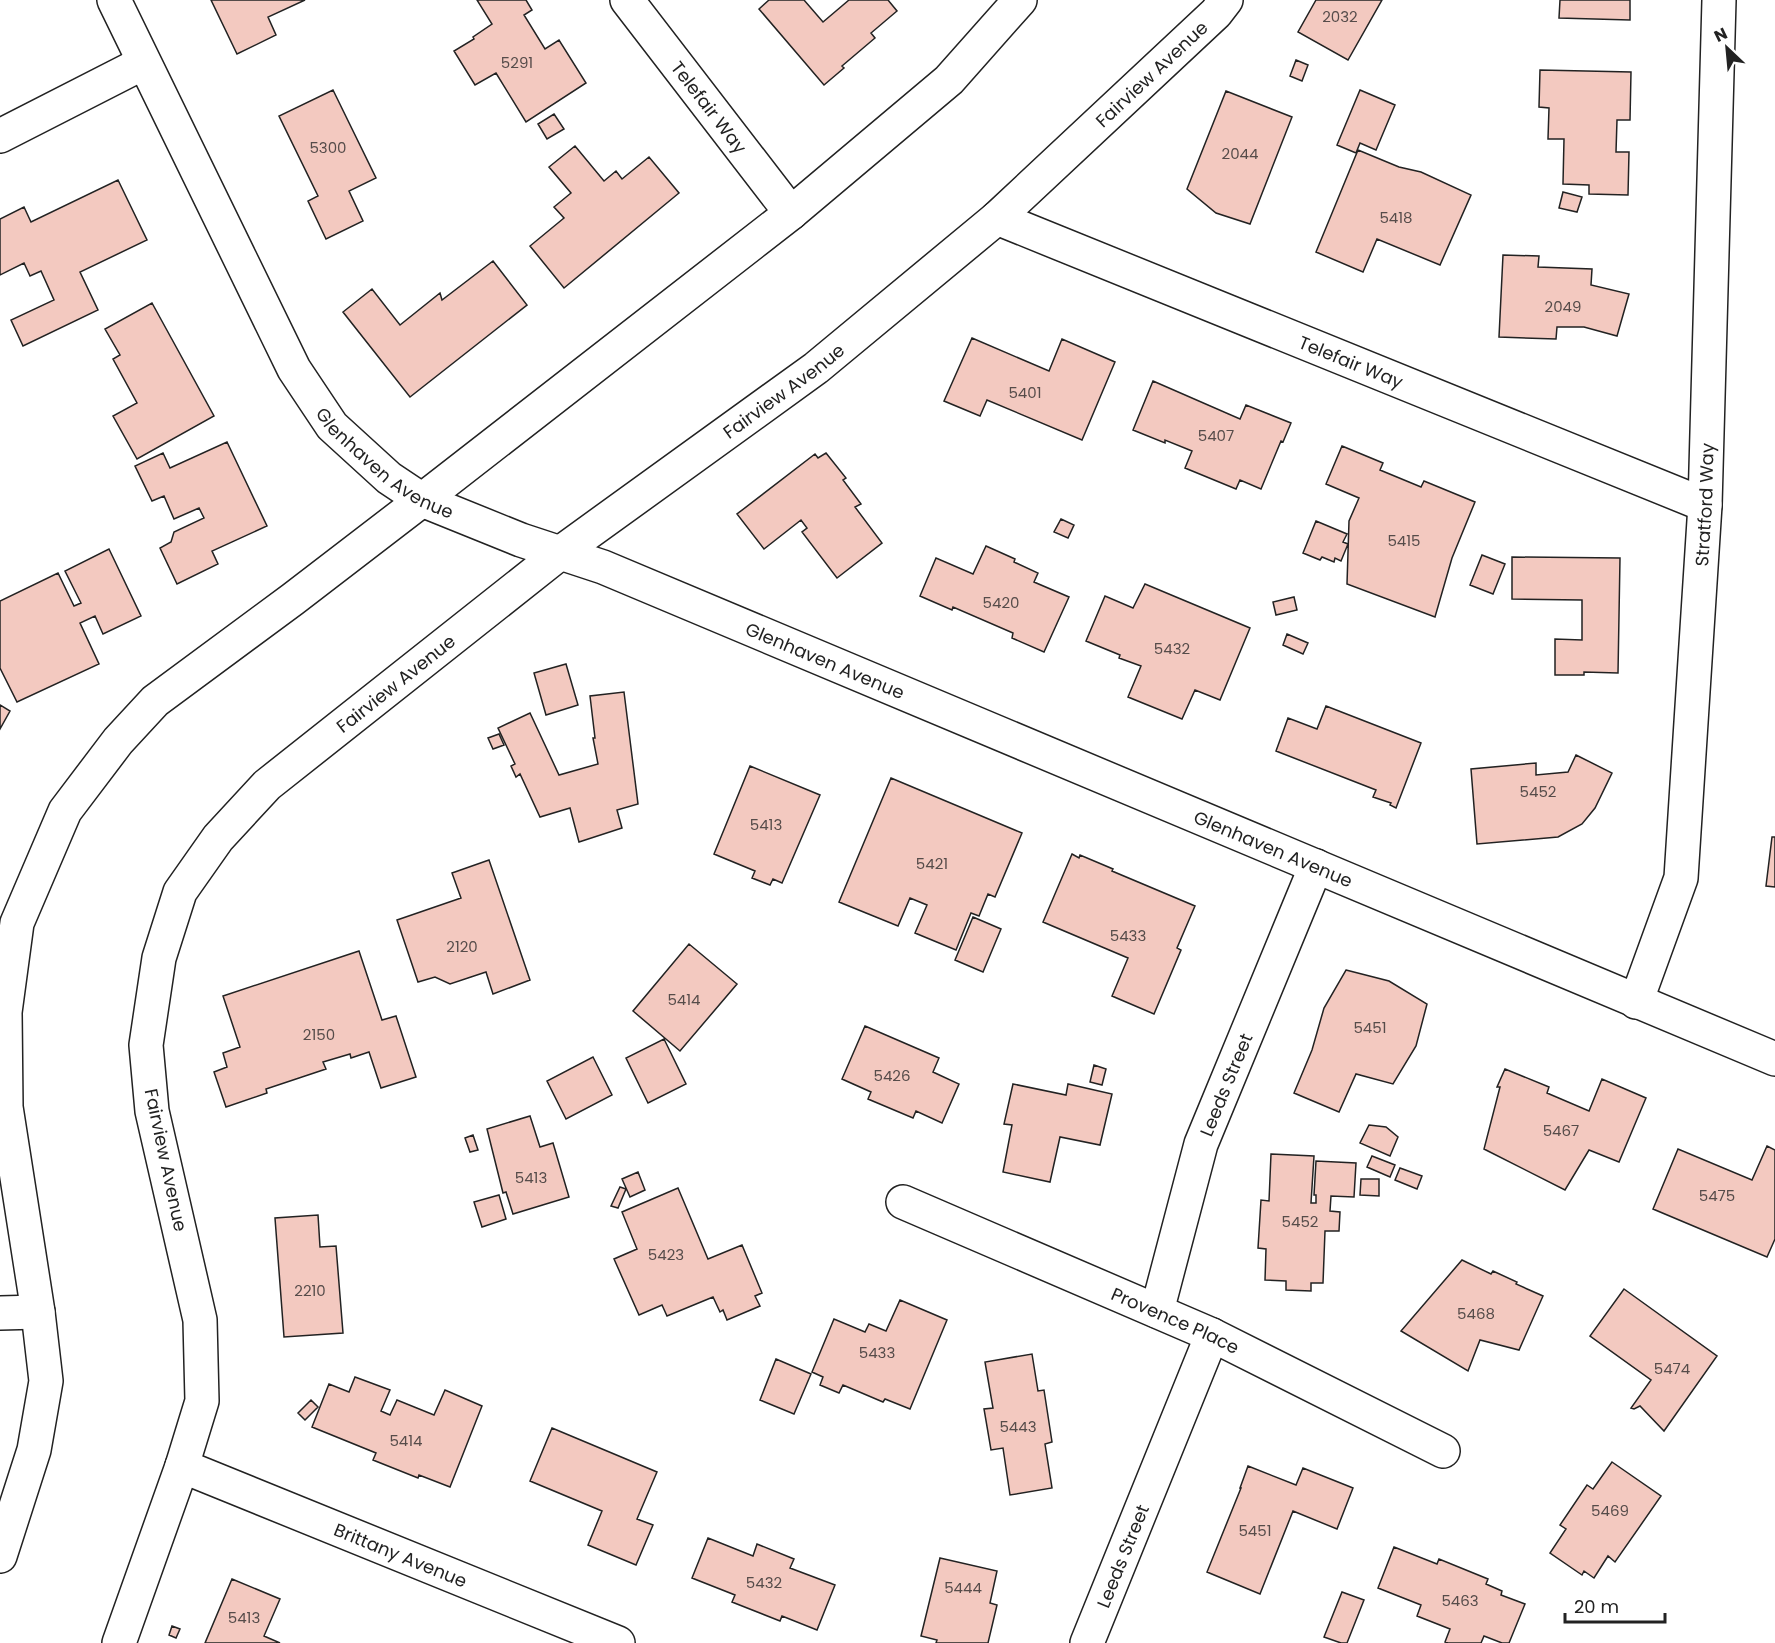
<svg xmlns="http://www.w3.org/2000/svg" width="1775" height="1643" font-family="Poppins,sans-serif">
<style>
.building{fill:#f3c9c0;stroke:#222;stroke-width:1.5}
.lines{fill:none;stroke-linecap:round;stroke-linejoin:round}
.minor-casing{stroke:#222;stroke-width:36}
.minor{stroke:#fff;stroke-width:33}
.labels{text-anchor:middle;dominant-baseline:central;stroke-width:4.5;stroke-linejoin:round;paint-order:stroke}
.number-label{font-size:15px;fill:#564c4a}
.street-label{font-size:18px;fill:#222;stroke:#fff}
</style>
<rect width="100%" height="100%" fill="#fff"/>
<!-- building -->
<path class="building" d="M211 0H305L268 17 276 35 237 54Z
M477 0H526L532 10 524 15 545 49 559 40 586 83 526 122 496 73 475 85 454 51 474 39 473 37 492 24Z
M769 0H804L823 22 849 0H888L897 11 871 33 875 38 842 66 844 68 824 85 759 9Z
M1316 0H1382L1348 60 1298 32Z
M1560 0H1630V20L1559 18Z
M1296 60 1308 65 1302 81 1290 76Z
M1540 70 1631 72 1630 120H1617L1616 152H1629L1628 195 1589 194V185L1563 184 1564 139H1548L1549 108 1539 107Z
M333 90 376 178 349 191 363 221 326 239 308 201 318 196 279 116Z
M1360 90 1395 105 1376 150 1360 143 1356 153 1337 145Z
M1226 91 1292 117 1250 224 1216 213 1187 189Z
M554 114 564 129 547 139 538 124Z
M575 146 604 181 616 171 622 179 649 157 679 193 564 288 530 246 564 218 554 207 571 193 549 167Z
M1358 150 1399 167 1421 172 1471 195 1440 265 1377 239 1363 272 1316 252Z
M118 180 147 240 80 272 98 310 23 346 11 320 54 300 41 271 30 276 24 263 0 275V219L24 207 31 222Z
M1563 192 1582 197 1577 212 1559 208Z
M1503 255 1539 256 1538 267 1592 269 1591 285 1629 294 1617 336 1584 327H1557L1556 339 1499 337Z
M493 261 527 305 410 397 343 312 372 289 400 325 440 293 442 300Z
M152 303 214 416 137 459 113 416 137 403 113 359 120 355 105 329Z
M972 338 1049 371 1062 339 1115 362 1082 440 987 400 980 416 944 401Z
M1153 381 1240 419 1246 405 1291 423 1283 442 1281 441 1261 489 1240 480 1236 489 1185 468 1192 451 1165 440V443L1133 430Z
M227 442 267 526 212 551 218 564 177 584 160 548 171 542 174 532 204 518 199 508 174 519 164 496 152 501 135 466 163 453 170 468Z
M1342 446 1383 463 1380 470 1421 487 1424 481 1475 502 1452 558 1435 617 1347 584 1349 521 1359 498 1326 484Z
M826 453 846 478 843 480 861 504 855 507 882 543 837 578 802 532 807 528 801 520 764 549 737 514 815 454 818 458Z
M1061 519 1074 525 1068 538 1054 532Z
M1316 521 1347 534 1343 542 1348 544 1341 561 1335 558 1334 562 1322 557 1320 560 1303 553Z
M986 546 1015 559 1014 562 1038 573 1034 582 1069 597 1044 652 1012 638 1013 633 953 607 952 610 920 596 936 558 973 574Z
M109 549 141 616 103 634 95 616 80 623 99 664 17 702 0 668V601L58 573 74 606 81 603 65 571Z
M1482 555 1505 564 1493 594 1470 585Z
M1512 557 1620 558 1618 673 1584 672V675H1555V639L1582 640V600L1512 599Z
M1145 584 1250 628 1220 700 1195 690 1182 719 1128 697 1141 666 1119 658 1120 655 1086 641 1105 596 1133 608Z
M1294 597 1297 610 1276 615 1273 602Z
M1287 634 1308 643 1303 654 1283 645Z
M566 664 578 705 546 715 534 673Z
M624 692 638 804 617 810 622 828 579 842 570 808 540 817 520 774 516 777 511 766 515 764 498 728 530 713 559 775 598 764 593 738H595L590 696Z
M0 705 10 711 0 729Z
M1326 706 1421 743 1396 808 1390 805 1391 803 1373 797 1376 790 1276 751 1288 718 1317 729Z
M499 734 504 745 493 749 488 738Z
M1576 755 1612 773 1595 808 1582 824 1558 837 1477 844 1471 769 1536 763V775L1568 772Z
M750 766 820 795 782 883 773 879 770 885 752 878 755 871 714 854Z
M891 778 1022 833 995 897 988 894 979 916 971 913 956 950 915 933 927 905 910 898 898 926 839 902Z
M1772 837H1775V887L1766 886Z
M1072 854 1079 858 1080 855 1113 869 1112 871 1195 906 1177 948 1181 950 1154 1014 1112 996 1128 958 1043 922Z
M489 860 530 980 493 994 486 972 450 984 435 977 418 982 397 920 461 898 452 873Z
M973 917 1001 929 983 972 955 960Z
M689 944 737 984 680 1051 633 1011Z
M359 951 382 1020 396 1016 416 1077 381 1088 369 1052 351 1058 350 1054 323 1062 326 1069 266 1089 267 1093 226 1107 214 1072 227 1067 223 1053 240 1047 223 996Z
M1346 970 1389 981 1427 1004 1416 1046 1393 1084 1356 1074 1339 1112 1294 1093 1312 1050 1324 1008Z
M865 1026 939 1058 933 1072 959 1084 942 1123 916 1111 913 1118 868 1099 871 1092 842 1079Z
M664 1039 686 1084 648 1103 626 1058Z
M593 1057 612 1095 566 1119 547 1081Z
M1094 1065 1106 1069 1102 1085 1090 1082Z
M1505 1069 1549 1087 1547 1093 1589 1111 1602 1079 1646 1098 1619 1162 1589 1150 1565 1190 1484 1149 1500 1087H1497Z
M1013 1084 1066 1095 1068 1084 1112 1094 1100 1145 1060 1137 1050 1182 1003 1172 1012 1125 1004 1124Z
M530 1116 540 1147 553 1143 569 1197 513 1214 506 1192 503 1193 487 1129Z
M1369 1125 1386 1127 1398 1137 1390 1156 1360 1143Z
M473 1135 478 1150 470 1152 465 1138Z
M1767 1146 1775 1150V1239L1767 1257 1653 1209 1678 1149 1752 1180Z
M1271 1154 1314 1156 1311 1203H1316V1195H1314L1316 1161 1356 1163 1354 1197 1331 1196 1330 1211 1340 1212 1339 1231H1325L1323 1283H1311V1291L1286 1290V1281L1265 1280 1266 1249 1258 1248 1261 1200 1269 1201Z
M1372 1156 1395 1165 1390 1177 1367 1167Z
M1400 1168 1422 1176 1417 1189 1395 1180Z
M638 1172 645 1190 630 1197 622 1179Z
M1361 1179H1379V1196L1360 1195Z
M620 1187 626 1189 618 1208 611 1206Z
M678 1188 708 1259 742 1245 762 1293 755 1296 760 1306 727 1320 723 1310 720 1312 713 1297 667 1316 662 1305 639 1315 614 1259 637 1249 622 1212Z
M499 1195 506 1219 482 1227 474 1202Z
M318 1215 320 1247 336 1246 343 1333 284 1337 275 1218Z
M1462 1260 1491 1274 1493 1271 1517 1282 1516 1284 1543 1296 1519 1350 1480 1340 1468 1371 1401 1331Z
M1624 1289 1717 1356 1664 1431 1640 1406 1634 1409 1631 1408 1651 1380 1590 1336Z
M900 1300 947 1320 910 1409 885 1399 883 1402 843 1385 839 1393 820 1385 823 1377 812 1372 834 1319 865 1332 869 1324 886 1331Z
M1032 1354 1038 1391 1044 1390 1052 1442 1045 1444 1052 1488 1010 1495 1003 1448 991 1450 984 1409 993 1408 985 1362Z
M776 1359 811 1374 794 1414 760 1400Z
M355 1377 390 1390 381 1411 390 1415 397 1400 434 1415 445 1390 482 1406 450 1487 419 1475 418 1478 373 1460 376 1453 312 1427 329 1384 349 1392Z
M311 1400 318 1407 305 1420 298 1413Z
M552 1428 657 1472 637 1519 653 1525 636 1565 588 1545 602 1511 530 1481Z
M1612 1462 1661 1496 1615 1562 1608 1556 1594 1578 1584 1571 1582 1575 1550 1553 1566 1529 1560 1525 1587 1485 1593 1489Z
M1248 1466 1296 1485 1303 1468 1353 1488 1337 1529 1293 1511 1260 1594 1207 1572 1241 1488H1240Z
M708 1538 753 1556 757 1544 794 1559 790 1568 835 1585 817 1630 782 1616 780 1621 732 1602 735 1595 692 1578Z
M1394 1547 1437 1564 1439 1559 1488 1579 1486 1584 1502 1591 1501 1595 1525 1604 1509 1643H1502L1484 1636 1481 1643H1448L1445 1642 1450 1629 1417 1616 1421 1605 1378 1588Z
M940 1558 997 1571 990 1603 997 1605 988 1643H936L937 1640 921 1636Z
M232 1579 280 1599 264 1636 280 1643H205Z
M1342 1592 1364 1600 1347 1643H1341L1324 1637Z
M172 1626 180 1629 176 1638 169 1635Z"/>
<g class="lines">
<!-- minor casing -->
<g class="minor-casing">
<g id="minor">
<path id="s1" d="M114 0 294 369 332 426 389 478 422 500 521 540 603 567 1775 1059"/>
<path id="s2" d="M627 0 791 213"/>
<path d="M0 136 143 63"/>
<path id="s3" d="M997 218 1705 505"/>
<path id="s4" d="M1636 1002 1681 878 1705 505 1719 0"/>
<path id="s5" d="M903 1202 1212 1335 1443 1451"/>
<path id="s6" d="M1157 1311 1201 1144 1316 866"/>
<path d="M0 1313 38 1312"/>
<path id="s7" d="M182 1466 618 1643"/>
<path d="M0 1556 34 1450 46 1381 38 1312 6 1107 5 1012 17 923 65 811 118 741 155 701 293 599 422 500 791 213 949 80 1020 0"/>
<path id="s8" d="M119 1643 182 1466 202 1401 200 1320 152 1111 146 1045 159 958 180 892 218 838 267 785 560 553 816 368 997 218 1216 13 1226 0"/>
<path id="s9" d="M1087 1643 1212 1335"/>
</g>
</g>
<!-- minor -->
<use href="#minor" class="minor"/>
</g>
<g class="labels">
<!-- number labels -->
<g class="number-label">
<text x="1340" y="16">2032</text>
<text x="517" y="62">5291</text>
<text x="328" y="147">5300</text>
<text x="1240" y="153">2044</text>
<text x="1396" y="217">5418</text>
<text x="1563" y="306">2049</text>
<text x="1025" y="392">5401</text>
<text x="1216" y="435">5407</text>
<text x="1404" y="540">5415</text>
<text x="1001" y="602">5420</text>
<text x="1172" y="648">5432</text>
<text x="1538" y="791">5452</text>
<text x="766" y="824">5413</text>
<text x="932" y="863">5421</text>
<text x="1128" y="935">5433</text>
<text x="462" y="946">2120</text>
<text x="684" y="999">5414</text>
<text x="1370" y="1027">5451</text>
<text x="319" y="1034">2150</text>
<text x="892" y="1075">5426</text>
<text x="1561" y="1130">5467</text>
<text x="531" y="1177">5413</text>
<text x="1717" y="1195">5475</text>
<text x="1300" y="1221">5452</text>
<text x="666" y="1254">5423</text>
<text x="310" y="1290">2210</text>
<text x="1476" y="1313">5468</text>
<text x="877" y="1352">5433</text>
<text x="1672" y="1368">5474</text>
<text x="1018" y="1426">5443</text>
<text x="406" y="1440">5414</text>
<text x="1610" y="1510">5469</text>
<text x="1255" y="1530">5451</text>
<text x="764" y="1582">5432</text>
<text x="963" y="1587">5444</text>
<text x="1460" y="1600">5463</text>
<text x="244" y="1617">5413</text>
</g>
<!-- street labels -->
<g class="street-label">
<text stroke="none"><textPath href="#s8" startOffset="2049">Fairview Avenue</textPath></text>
<text stroke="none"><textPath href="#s2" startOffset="135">Telefair Way</textPath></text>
<text stroke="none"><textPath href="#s3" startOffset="382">Telefair Way</textPath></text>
<text stroke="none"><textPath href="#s8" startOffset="1563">Fairview Avenue</textPath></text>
<text stroke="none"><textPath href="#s1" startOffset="544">Glenhaven Avenue</textPath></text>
<text stroke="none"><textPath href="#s4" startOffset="506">Stratford Way</textPath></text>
<text stroke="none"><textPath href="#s1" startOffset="1030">Glenhaven Avenue</textPath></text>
<text stroke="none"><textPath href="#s8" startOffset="1077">Fairview Avenue</textPath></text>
<text stroke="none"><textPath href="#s1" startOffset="1516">Glenhaven Avenue</textPath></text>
<text stroke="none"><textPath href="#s6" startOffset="237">Leeds Street</textPath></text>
<text transform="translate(166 1160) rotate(78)">Fairview Avenue</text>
<text stroke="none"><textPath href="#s5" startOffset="297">Provence Place</textPath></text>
<text stroke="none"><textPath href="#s7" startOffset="236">Brittany Avenue</textPath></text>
<text stroke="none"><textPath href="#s9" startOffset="94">Leeds Street</textPath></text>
</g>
</g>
<!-- north arrow -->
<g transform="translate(1727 48) rotate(334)" stroke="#ffffff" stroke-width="4.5" paint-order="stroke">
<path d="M0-4.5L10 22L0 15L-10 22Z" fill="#222222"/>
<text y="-9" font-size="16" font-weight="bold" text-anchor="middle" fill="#222222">N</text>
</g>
<!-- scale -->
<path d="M1565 1613v9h100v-9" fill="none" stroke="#222222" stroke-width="3"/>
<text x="1574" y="1613" font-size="18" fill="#222222" stroke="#ffffff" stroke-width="4.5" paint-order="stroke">20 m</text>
</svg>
